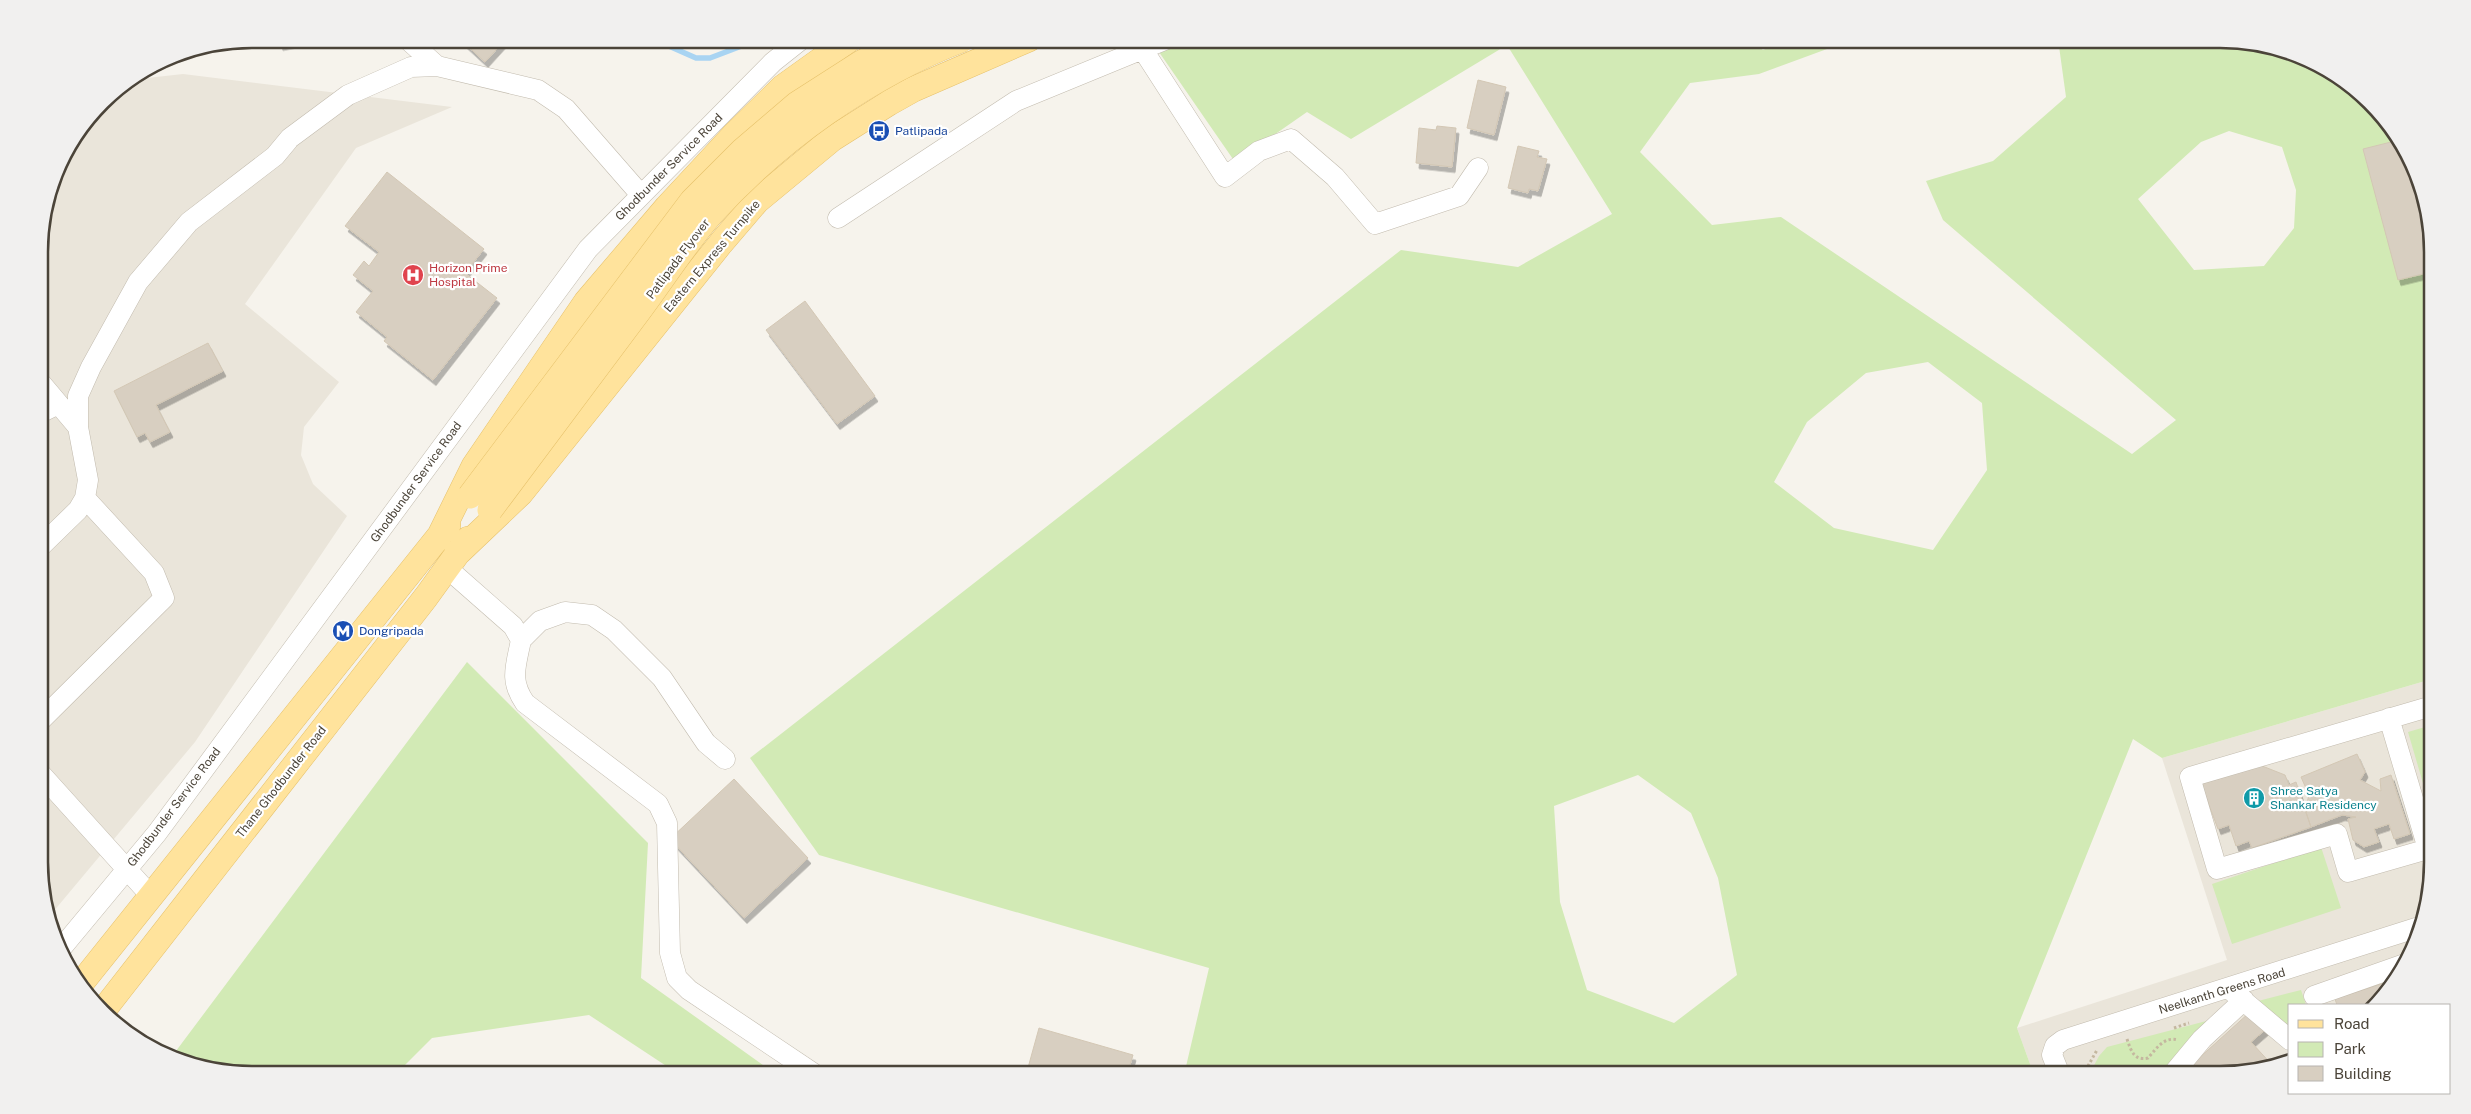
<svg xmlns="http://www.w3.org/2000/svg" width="2471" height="1114" font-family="'Public Sans',sans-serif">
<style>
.residential{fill:#eae5da}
.green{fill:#d2eab5;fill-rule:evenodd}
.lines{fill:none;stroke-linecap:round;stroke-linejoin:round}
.stream{stroke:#a9d4f2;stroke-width:5.5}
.building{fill:#d8cfc1;stroke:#d3c7b4;filter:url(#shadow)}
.minor-casing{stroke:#c2bbae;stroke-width:21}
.major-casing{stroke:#e6c16a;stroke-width:26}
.path{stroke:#c4b79f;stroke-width:3;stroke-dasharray:2.5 2.5;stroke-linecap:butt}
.minor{stroke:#fff;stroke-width:20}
.major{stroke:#ffe39c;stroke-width:25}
.major-bridge-casing{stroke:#e6c16a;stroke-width:26;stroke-linecap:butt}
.major-bridge{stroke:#ffe39c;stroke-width:25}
.labels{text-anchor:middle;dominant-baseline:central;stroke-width:4.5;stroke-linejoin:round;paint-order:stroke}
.transit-label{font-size:12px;fill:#164399;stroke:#fff;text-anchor:start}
.street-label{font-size:12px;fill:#4b4439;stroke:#fff}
.health-label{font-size:12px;fill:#be3a42;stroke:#fff;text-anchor:start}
.culture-label{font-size:12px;fill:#0d838f;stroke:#fff;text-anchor:start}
.rim{fill:none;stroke:#4b4439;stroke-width:2.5}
</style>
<defs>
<filter id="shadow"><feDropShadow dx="3" dy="5.5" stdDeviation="0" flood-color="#0004"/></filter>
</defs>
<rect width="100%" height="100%" fill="#f6f3ec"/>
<!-- residential -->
<path class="residential" d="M183 74 452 107 356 148 245 304 339 382 304 427 301 455 313 484 347 516 195 742 48 918 41 891 39 237 61 157 111 92 129 80Z
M2432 679V863L2416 944 2388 992 2374 1005H2290L2288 1064 2233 1075H2034L2017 1028 2227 960 2162 758Z"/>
<!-- green -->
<path class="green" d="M1150 39H1746L1763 50 1789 39H1845L1827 49 1759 74 1690 83 1640 152 1712 225 1781 217 2132 454 2176 420 1943 220 1926 181 1993 161 2066 97 2058 39H2220L2301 55 2349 83 2388 122 2416 170 2430 224 2432 679 2162 758 2133 739 2017 1028 2034 1075H1184L1209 968 819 855 750 758 1401 250 1518 267 1612 214 1507 45 1351 139 1307 112 1235 162ZM2229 131 2282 147 2296 190 2294 228 2264 266 2194 270 2138 199 2201 142ZM1928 362 1982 403 1987 470 1933 550 1834 528 1774 482 1807 422 1866 373ZM1638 775 1691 813 1718 878 1737 975 1674 1023 1587 990 1560 902 1554 806Z
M467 662 648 843 641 978 777 1075H680L589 1015 432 1038 400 1070V1075H251L170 1059Z
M2432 725V814L2408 732Z
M2321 847 2341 908 2232 944 2212 884Z
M2301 990 2306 1005H2290V1029L2258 1001Z
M2214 1019 2167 1075H2089L2099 1056 2107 1047Z"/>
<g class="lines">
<!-- stream -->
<path class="stream" d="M653 39 696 58H710L752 42"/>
</g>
<!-- building -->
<path class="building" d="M279 39H308L280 45Z
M460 39H506L485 62Z
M1478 80 1506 87 1494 135 1467 128Z
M1437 126 1456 128 1452 167 1416 163 1419 128 1436 130Z
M2399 140 2416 170 2430 224 2431 272 2398 280 2363 149Z
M1518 146 1539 151 1537 157 1547 159 1538 191 1529 189 1528 193 1508 188Z
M387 172 484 249 465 273 497 298 433 380 384 341 387 337 356 312 373 291 353 275 364 261 369 266 379 252 345 226Z
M805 301 875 396 837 424 766 330Z
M208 343 223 371 156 405 170 432 150 442 145 433 137 437 114 391Z
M2357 754 2365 772 2360 780 2381 791 2380 779 2391 775 2410 834 2394 839 2389 824 2374 829 2379 842 2364 847 2353 840 2348 819 2356 817 2342 815 2311 827 2305 810 2309 795 2301 777Z
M2252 762 2285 775 2289 785 2296 782 2311 827 2252 848 2249 841 2236 846 2229 825 2218 829 2200 781Z
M734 779 808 858 744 918 670 839Z
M2396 979 2388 992 2374 1005H2337L2335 999Z
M2250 1012 2266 1029 2251 1042 2274 1067 2233 1075H2228L2223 1069 2216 1075H2192L2187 1069Z
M1039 1028 1133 1055 1127 1075H1026Z"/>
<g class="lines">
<!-- minor casing -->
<g class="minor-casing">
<path id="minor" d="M407 39 437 66
M1136 39 1225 177 1259 151 1291 139 1335 177 1375 224 1459 196 1478 168
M838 218 1016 101 1167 39
M40 382 78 427
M40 413 58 404
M40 547 78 510 85 498 88 480 78 427V396L91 367 138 282 189 222 275 156 290 138 348 95 411 67 437 66 538 90 566 109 641 195
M447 568 513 626 521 640C516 666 509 680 525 703L658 804 667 823 670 953 677 978 689 990 816 1075
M521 640 540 621 565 612 592 615 614 630 662 678 706 743 725 759
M2389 718 2428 849 2348 872 2337 834 2217 869 2190 777 2432 706
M40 721 164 598 154 573 85 498
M40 773 151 896
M59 951 157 833 588 249 773 62 802 39
M2233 992 2290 1040
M2314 996 2405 964
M2060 1075 2052 1055 2055 1046 2063 1040 2419 927
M2172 1075 2202 1039 2244 1000"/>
</g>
<!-- major casing -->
<g class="major-casing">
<path id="major" d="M869 39 896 69
M438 539 474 466 586 302 667 207 733 136 783 87 850 39
M459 552 521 493 721 243 757 201 832 139 889 103 914 89 1029 39
M79 986 448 525
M102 1012 426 597 468 539"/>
</g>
<!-- path -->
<path class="path" d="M2174 1028 2189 1023
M2127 1039C2131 1051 2134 1061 2148 1058 2156 1049 2164 1036 2178 1040
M2083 1075 2097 1050"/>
<!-- minor -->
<use href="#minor" class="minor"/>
<!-- major -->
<use href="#major" class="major"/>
<!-- major-bridge casing -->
<g class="major-bridge-casing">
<path id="major-bridge" d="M470 496 692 201 742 151 797 104 861 63 906 39
M490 510C539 444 588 378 638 312 662 280 684 245 710 215 779 139 868 76 963 39"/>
</g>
<!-- major-bridge -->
<use href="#major-bridge" class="major-bridge"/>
</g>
<!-- icons -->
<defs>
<g id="bus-disc" transform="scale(1.125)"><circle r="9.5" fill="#1a4fb4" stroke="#fff"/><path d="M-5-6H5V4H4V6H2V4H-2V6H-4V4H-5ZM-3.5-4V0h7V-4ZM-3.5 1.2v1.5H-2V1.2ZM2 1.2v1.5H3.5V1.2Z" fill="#fff"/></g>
<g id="hospital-disc" transform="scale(1.125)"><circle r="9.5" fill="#e0444e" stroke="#fff"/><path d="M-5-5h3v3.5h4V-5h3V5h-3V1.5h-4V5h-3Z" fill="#fff"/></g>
<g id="metro-disc" transform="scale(1.125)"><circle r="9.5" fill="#1a4fb4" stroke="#fff"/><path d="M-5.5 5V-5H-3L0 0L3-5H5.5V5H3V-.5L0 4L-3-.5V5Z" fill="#fff"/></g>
<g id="building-disc" transform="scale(1.125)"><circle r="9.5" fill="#0f9aa8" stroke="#fff"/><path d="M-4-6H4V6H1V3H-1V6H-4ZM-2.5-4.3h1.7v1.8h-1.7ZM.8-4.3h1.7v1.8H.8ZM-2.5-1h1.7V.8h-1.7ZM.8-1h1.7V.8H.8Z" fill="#fff"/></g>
</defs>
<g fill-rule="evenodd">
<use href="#bus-disc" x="879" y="131"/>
<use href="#hospital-disc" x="413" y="275"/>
<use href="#metro-disc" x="343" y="631"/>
<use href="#building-disc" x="2254" y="798"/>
</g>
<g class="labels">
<!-- transit labels -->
<g class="transit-label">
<text x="895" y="131">Patlipada</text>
<text x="359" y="631">Dongripada</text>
</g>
<!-- street labels -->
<g class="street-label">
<text transform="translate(669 167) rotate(-45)">Ghodbunder Service Road</text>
<text transform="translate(712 256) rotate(-50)">Eastern Express Turnpike</text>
<text transform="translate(678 259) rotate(-53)">Patlipada Flyover</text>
<text transform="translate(416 482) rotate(-54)">Ghodbunder Service Road</text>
<text transform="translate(281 782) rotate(-52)">Thane Ghodbunder Road</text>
<text transform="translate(174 807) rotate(-53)">Ghodbunder Service Road</text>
<text transform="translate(2222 991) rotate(-17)">Neelkanth Greens Road</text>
</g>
<!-- health labels -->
<g class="health-label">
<text x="429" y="268">Horizon Prime<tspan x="429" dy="14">Hospital</tspan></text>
</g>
<!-- culture labels -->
<g class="culture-label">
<text x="2270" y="791">Shree Satya<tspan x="2270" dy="14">Shankar Residency</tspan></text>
</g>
</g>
<!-- crop -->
<path d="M0 0H2471V1114H0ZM252 48H2220A204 204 0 0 1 2424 252V862A204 204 0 0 1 2220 1066H252A204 204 0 0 1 48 862V252A204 204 0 0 1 252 48Z" fill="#f1f0ef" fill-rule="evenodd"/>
<path class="rim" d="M252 48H2220A204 204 0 0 1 2424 252V862A204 204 0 0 1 2220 1066H252A204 204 0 0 1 48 862V252A204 204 0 0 1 252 48Z"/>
<!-- legend -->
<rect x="2288" y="1004" width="162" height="90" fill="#ffffff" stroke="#b7b4b0"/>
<rect x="2298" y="1020" width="25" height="8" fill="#ffe39c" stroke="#b7b4b0"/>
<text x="2334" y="1029" font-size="15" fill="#4b4439">Road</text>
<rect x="2298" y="1042" width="25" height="15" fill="#d2eab5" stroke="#b7b4b0"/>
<text x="2334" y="1054" font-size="15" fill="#4b4439">Park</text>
<rect x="2298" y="1066" width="25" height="15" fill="#d8cfc1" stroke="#b7b4b0"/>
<text x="2334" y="1079" font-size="15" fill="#4b4439">Building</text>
</svg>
